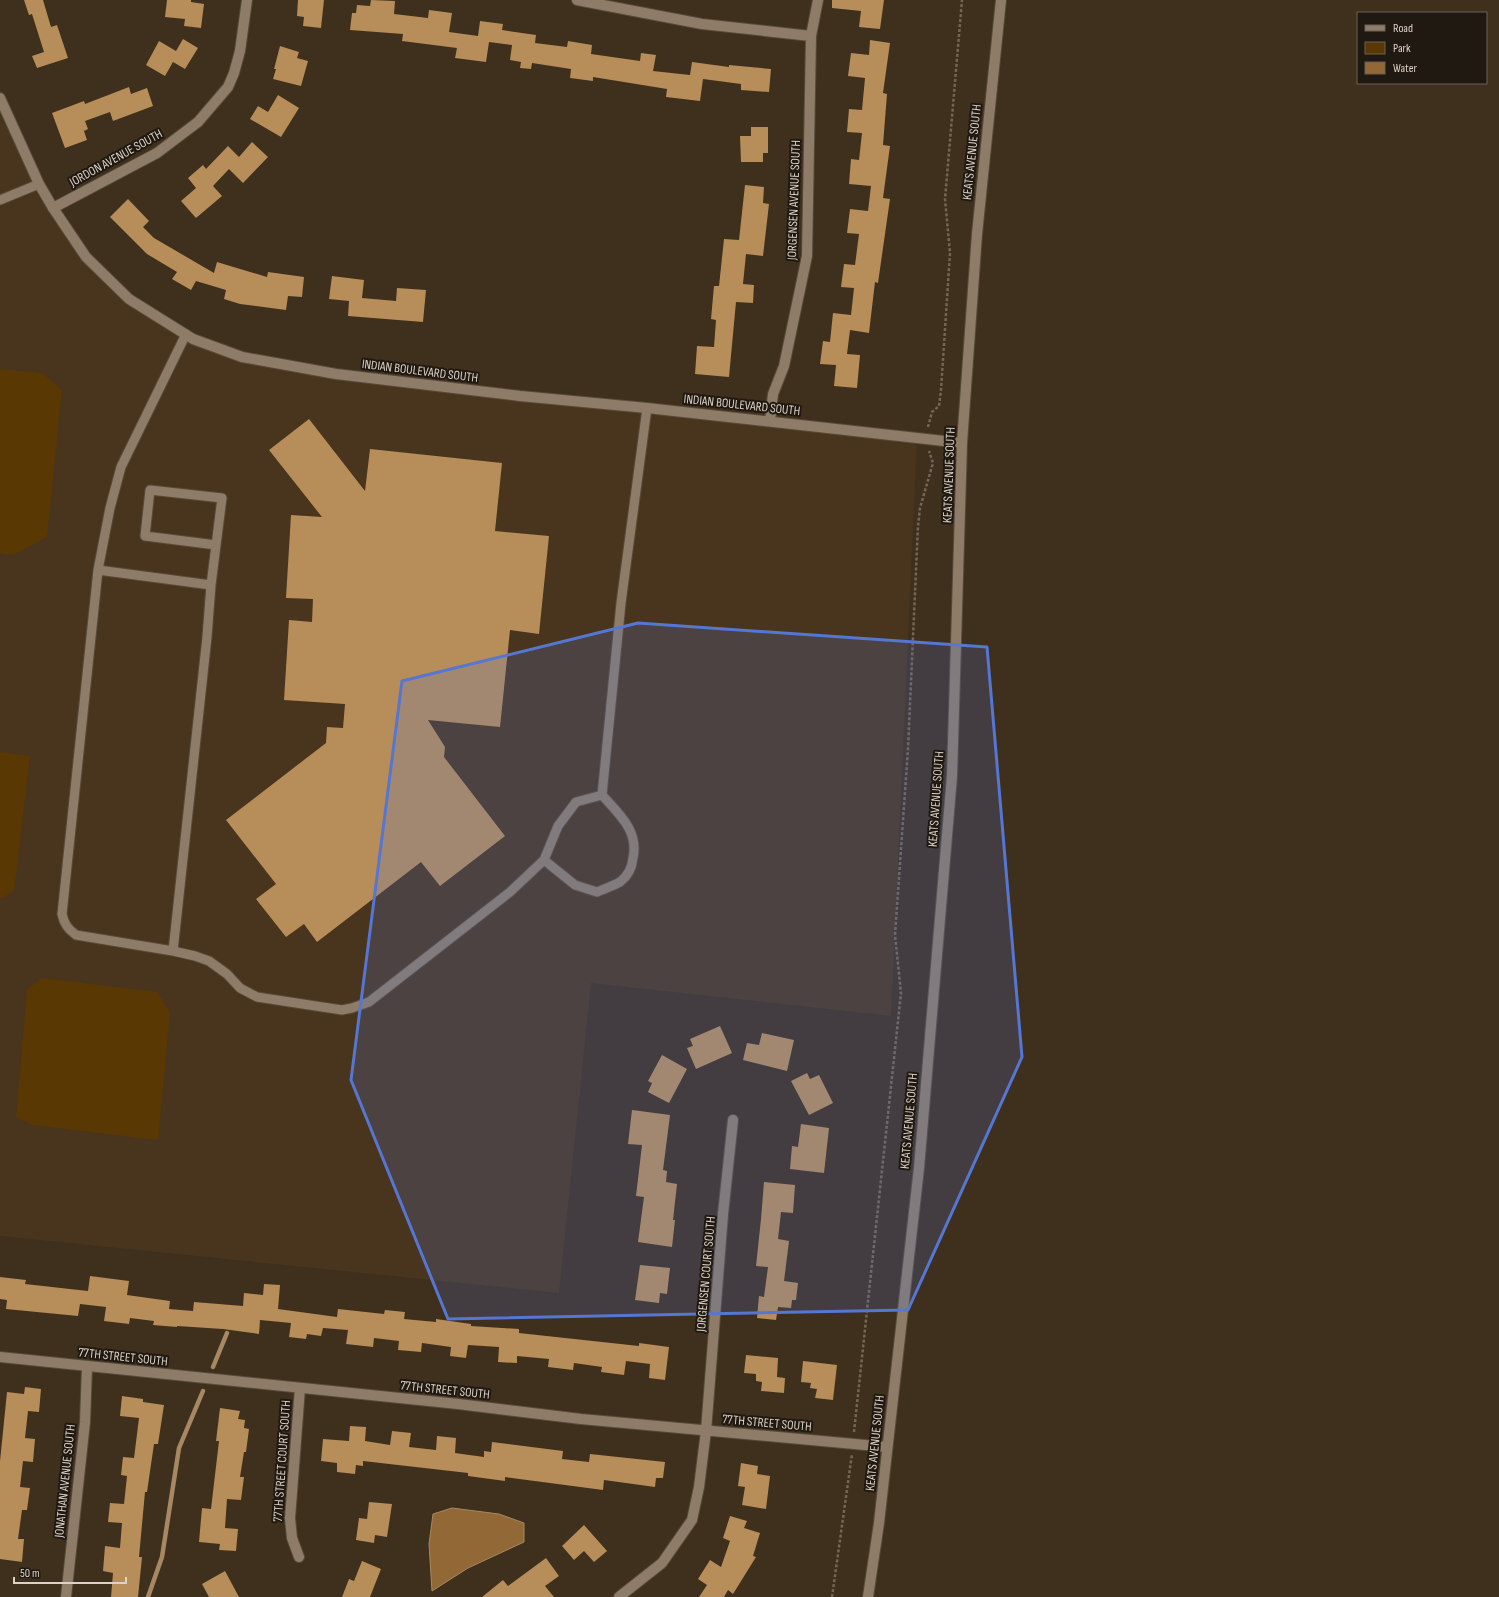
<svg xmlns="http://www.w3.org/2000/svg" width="1499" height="1597" font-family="'Sofia Sans Condensed',sans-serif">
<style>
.built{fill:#49351d}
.green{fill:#593804}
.water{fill:#926936;stroke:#a88862}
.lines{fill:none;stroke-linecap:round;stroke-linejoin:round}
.stream{stroke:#a88862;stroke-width:4.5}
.building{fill:#b78d59}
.service-casing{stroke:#584b3b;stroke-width:11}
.minor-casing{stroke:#584b3b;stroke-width:12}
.tertiary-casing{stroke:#584b3b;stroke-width:12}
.secondary-casing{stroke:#584b3b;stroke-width:12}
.path{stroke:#746656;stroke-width:2.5;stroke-dasharray:3 2;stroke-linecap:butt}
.service{stroke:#8e7c68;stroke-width:9}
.minor{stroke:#8e7c68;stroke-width:10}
.tertiary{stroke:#8e7c68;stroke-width:10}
.secondary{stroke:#8e7c68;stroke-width:10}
.marked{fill:#5676d3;fill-opacity:0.2;stroke:#5676d3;stroke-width:3;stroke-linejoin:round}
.labels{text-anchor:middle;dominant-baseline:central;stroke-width:4;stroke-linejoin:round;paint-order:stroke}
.street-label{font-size:13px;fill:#dcd2c7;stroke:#201911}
</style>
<rect width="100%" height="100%" fill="#3f2f1d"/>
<!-- built -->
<path class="built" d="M0 94 39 184 86 257 129 299 193 339 242 357 336 374 917 438 891 1016 591 983 559 1293 0 1236Z"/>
<!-- green -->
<path class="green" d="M0 369 42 373 62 390 47 537 13 555 0 553Z
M0 752 30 756 14 891 2 898H0Z
M41 978 157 992 170 1013 158 1140 33 1125 16 1117 27 990Z"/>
<!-- water -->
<path class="water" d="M452 1508 499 1514 524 1523V1542L468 1568 432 1591 429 1544 433 1514Z"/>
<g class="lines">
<!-- stream -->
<path class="stream" d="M213 1367 227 1333
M148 1597 162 1557 179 1448 203 1391"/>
</g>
<!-- building -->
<path class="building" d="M24 0H43L51 27 57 25 68 58 37 68 32 56 44 52 32 14 29 15Z
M167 0H191V2L204 4 201 28 184 26 185 19 165 17Z
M298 0H324L321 28 303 26 304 17 297 16Z
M371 0 395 1 394 14 428 18 429 10 452 13 449 32 478 36 480 21 503 24 502 30 536 35 535 43 567 47 568 41 592 45 591 54 640 61 641 53 656 55 653 71 690 75 692 62 729 67V65L771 69 769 92 741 90V84L703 79 700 101 666 97 667 89 593 77V81L570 78 571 69 532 63 531 69 520 68 521 62 510 60 512 45 489 42 486 62 455 58 457 48 402 41 403 34 350 30 352 13H356L357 5 370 6Z
M832 0H884L880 29 859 27 861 11 832 8Z
M183 39 198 48 185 69 173 62 165 76 146 65 159 41 176 51Z
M870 40 890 43 883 93 887 94 883 145 890 146 883 198 890 199 878 283 875 282 869 333 850 330 847 354 860 355 857 388 834 386 836 365 820 364 823 341 830 342 833 313 851 315 854 288 841 287 844 264 855 265 859 234 847 233 850 209 868 211 871 186 849 184 851 159 859 160 862 133 847 132 849 109 862 110 865 78 848 76 851 53 869 55Z
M280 46 299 52 297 58 308 61 301 86 273 79 276 69H274Z
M129 87 131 94 147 88 153 106 113 121 110 112 85 121 88 129 84 131 87 140 65 148 52 113 84 101 85 104Z
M278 95 299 108 281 137 250 119 258 106 268 112Z
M751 127H768V153H763V162H741L740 136H751Z
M252 142 268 157 243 183 229 169 213 186 222 196 196 218 181 201 196 188 188 178 203 165 206 169 228 146 239 157Z
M745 185 764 187 763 203 769 204 763 256 746 254 743 284 754 285 753 303 736 302 729 377 695 374 697 346 714 347 716 320 711 319 714 286H719L724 239 739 240Z
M128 199 149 221 143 227 154 238 214 273 217 262 267 277 268 272 304 277 302 297 288 296 286 310 240 304 224 299 226 290 196 281 191 290 172 279 177 272 147 254 110 217Z
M332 276 364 280 362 298 396 301 397 288 426 290 423 322 348 316 349 301 329 299Z
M309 419 365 491 370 449 502 463 495 531 549 536 539 634 510 630 500 727 428 720 445 747 444 757 505 836 440 886 421 862 317 942 304 924 286 937 256 899 276 884 226 820 326 743 327 727 343 728 345 704 284 700 289 620 312 622 313 599 286 598 291 515 322 517 269 450Z
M720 1026 732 1053 696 1069 687 1048 693 1046 690 1039Z
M762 1033 794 1040 787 1071 743 1060 747 1043 759 1045Z
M662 1055 687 1069 669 1103 648 1092 652 1083 648 1081Z
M807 1073 810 1079 819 1075 833 1103 809 1115 791 1081Z
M632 1110 670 1115 663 1170 667 1171 666 1182 677 1184 673 1220H675L672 1247 638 1242 644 1197 636 1196 642 1145 628 1144Z
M801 1124 829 1128 824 1173 790 1169 792 1146 798 1147Z
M764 1182 795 1185 793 1213 781 1212 778 1239 789 1241 784 1281 798 1283 796 1300H792L791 1308 778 1307 776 1320 757 1318 759 1296 764 1297 768 1267 756 1266 761 1219Z
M640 1265 670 1268 667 1294 660 1293 659 1303 635 1300Z
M90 1276 129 1281 127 1295 170 1301 169 1309 193 1311 194 1302 243 1306 244 1293 263 1295 264 1284 280 1285 278 1309 337 1317 338 1309 384 1314 385 1310 405 1312 404 1319 436 1322V1319L471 1324V1326L519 1329V1333L639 1346V1343L669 1347 665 1380 649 1378 650 1364 626 1361 624 1375 601 1372 602 1367 574 1363 573 1370 548 1367 549 1359 517 1356V1363L498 1362 499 1347 468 1345 466 1358 450 1356 451 1347 422 1343 421 1352 398 1350 399 1341 374 1338 373 1347 346 1344 348 1330 323 1328 321 1336 307 1334 306 1339 289 1337 291 1323 260 1320 259 1334 223 1329 177 1326V1327L153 1325 154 1321 130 1318 129 1324 104 1321 106 1307 80 1304 78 1316 6 1309 7 1300 0 1299V1277L26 1280 25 1284 88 1291Z
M746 1355 778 1358 777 1377 785 1378 784 1393 761 1391 762 1382 756 1381V1374L744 1373Z
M803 1361 837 1365 833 1400 815 1398 817 1389 810 1388 811 1383 801 1382Z
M25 1387 41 1389 39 1412 28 1411 25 1438 35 1439 33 1462 23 1461 20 1487 30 1488 27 1510H22L18 1539H24L22 1562 0 1559V1461L7 1392 24 1394Z
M122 1396 143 1399V1402L164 1405 158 1444H154L147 1492H145L139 1557H142L138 1597H111L113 1573 103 1571 105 1546 120 1548 122 1523 108 1522 110 1503 124 1504 127 1476 121 1475 123 1457 134 1458 139 1418 120 1416Z
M220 1408 240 1411 238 1419 245 1420 244 1428 249 1429 246 1452H244L240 1477H244L241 1500 227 1499 225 1528 238 1529 236 1551 219 1550 220 1544 199 1542 202 1508 211 1509 219 1441H216Z
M350 1426 366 1427 365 1441 390 1445 392 1431 411 1433 409 1447 436 1450 437 1436 456 1438 455 1453 484 1457V1451L491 1452 492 1442 563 1451 562 1459 589 1462 590 1454 665 1462 663 1478H656L655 1487 604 1480 603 1490 505 1477V1481L468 1476V1473L363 1461V1466L356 1465 355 1474 337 1472V1463L321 1461 323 1439 349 1441Z
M741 1463 758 1466 757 1474 770 1476 766 1509 742 1505 745 1487 738 1486Z
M369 1502 392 1504 387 1537 375 1535 374 1543 356 1540 359 1518 367 1519Z
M730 1516 747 1521 744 1528 760 1533 753 1556 756 1557 733 1594 728 1590 724 1597H699L707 1585 698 1579 710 1560 721 1567 730 1541 723 1538Z
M584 1525 607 1551 594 1562 584 1551 574 1560 562 1546Z
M546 1558 559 1576 545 1586 554 1597H482L503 1580 508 1586Z
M362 1561 381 1569 370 1597H342L349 1579 354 1581Z
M225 1571 239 1597H209L202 1584Z"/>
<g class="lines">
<!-- service casing -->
<g class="service-casing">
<path id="service" d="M0 200 39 184
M186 334 121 467 110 508 98 570 62 914C64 924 68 929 76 935L173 951 195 956 209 961 227 974 240 988 257 997 342 1010 352 1008 369 1002 510 892 544 860 558 826 576 802 602 795C619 814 639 831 633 858 632 868 628 876 620 882 613 886 604 889 597 892L575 885 544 860
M98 570 211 585 207 637 173 951
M211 585 222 498 150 490 145 536 216 545
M602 795 621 603 647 408"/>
</g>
<!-- minor casing -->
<g class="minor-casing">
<path id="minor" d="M577 0 702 24 811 36
M53 208 157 153 198 122 228 87 234 73 240 51 247 0
M770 421 773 394 784 366 807 256 811 36 818 0
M0 1357 458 1404 581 1419 887 1447
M299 1557 292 1538 290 1518 300 1388
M66 1597 85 1422 87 1367
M619 1597 662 1563 692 1520 699 1487 706 1431 723 1214 733 1120"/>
</g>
<!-- tertiary casing -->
<g class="tertiary-casing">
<path id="tertiary" d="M0 98 39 184 53 208 86 257 129 299 193 339 242 357 336 374 520 396 647 408 962 443"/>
</g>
<!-- secondary casing -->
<g class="secondary-casing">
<path id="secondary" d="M868 1597 879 1523 919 1168 952 776 962 443 977 234 1001 0"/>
</g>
<!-- path -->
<path class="path" d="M928 427 932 412 939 406 941 390 950 253 945 199 962 0
M854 1432 901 993 895 935 908 749 918 526 920 508 933 463 929 451
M832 1597 852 1454"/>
<!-- service -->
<use href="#service" class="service"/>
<!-- minor -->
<use href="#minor" class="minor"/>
<!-- tertiary -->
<use href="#tertiary" class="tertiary"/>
<!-- secondary -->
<use href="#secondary" class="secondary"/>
</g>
<!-- marked area -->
<path class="marked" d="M638 623 987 647 1022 1057 908 1310 448 1319 351 1080 402 681Z"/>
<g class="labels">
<!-- street labels -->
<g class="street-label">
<text transform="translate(972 152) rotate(-84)">KEATS AVENUE SOUTH</text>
<text transform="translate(116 158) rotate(-29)">JORDON AVENUE SOUTH</text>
<text transform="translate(794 200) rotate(-88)">JORGENSEN AVENUE SOUTH</text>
<text transform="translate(420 371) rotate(7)">INDIAN BOULEVARD SOUTH</text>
<text transform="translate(742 405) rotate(6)">INDIAN BOULEVARD SOUTH</text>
<text transform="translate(949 475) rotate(-88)">KEATS AVENUE SOUTH</text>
<text transform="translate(936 799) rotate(-86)">KEATS AVENUE SOUTH</text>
<text transform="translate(909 1121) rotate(-85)">KEATS AVENUE SOUTH</text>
<text transform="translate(706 1274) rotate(-85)">JORGENSEN COURT SOUTH</text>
<text transform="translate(123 1357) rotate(6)">77TH STREET SOUTH</text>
<text transform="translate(445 1390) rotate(6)">77TH STREET SOUTH</text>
<text transform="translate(767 1423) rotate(5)">77TH STREET SOUTH</text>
<text transform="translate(875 1443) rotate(-84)">KEATS AVENUE SOUTH</text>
<text transform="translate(282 1461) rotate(-86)">77TH STREET COURT SOUTH</text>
<text transform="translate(65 1481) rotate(-84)">JONATHAN AVENUE SOUTH</text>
</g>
</g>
<!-- legend -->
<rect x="1357" y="12" width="130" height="72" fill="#201911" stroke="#6b635a"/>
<rect x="1365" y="25" width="20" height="6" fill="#8e7c68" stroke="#6b635a"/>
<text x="1393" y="32" font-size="12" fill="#dcd2c7">Road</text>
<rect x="1365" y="42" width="20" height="12" fill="#593804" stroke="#6b635a"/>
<text x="1393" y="52" font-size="12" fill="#dcd2c7">Park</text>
<rect x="1365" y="62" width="20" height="12" fill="#926936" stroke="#6b635a"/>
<text x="1393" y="72" font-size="12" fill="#dcd2c7">Water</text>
<!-- scale -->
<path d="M14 1577v6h112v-6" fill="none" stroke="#dcd2c7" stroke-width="2"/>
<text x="20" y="1577" font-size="12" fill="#dcd2c7" stroke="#201911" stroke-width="3" paint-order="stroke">50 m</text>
</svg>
